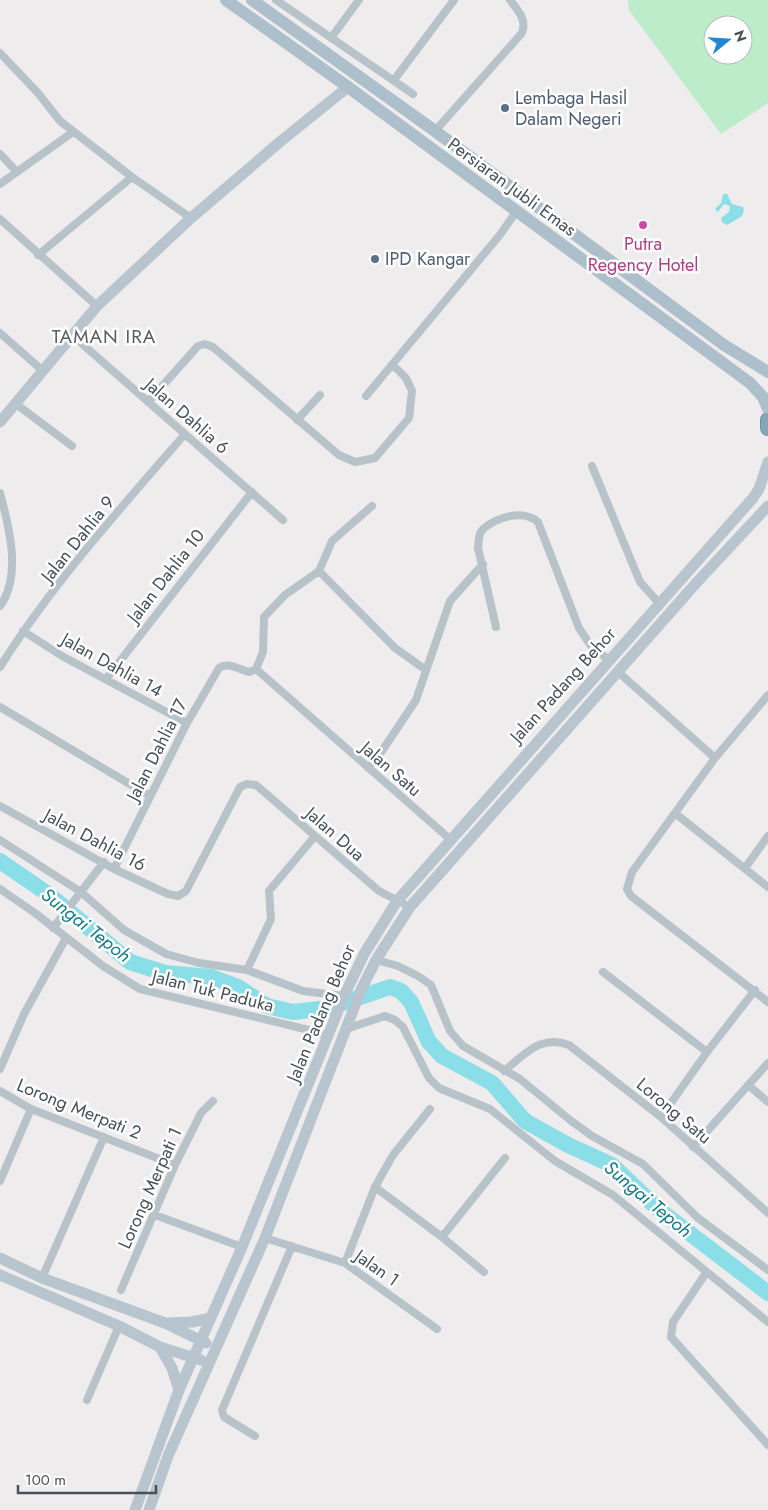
<svg xmlns="http://www.w3.org/2000/svg" width="768" height="1510" font-family="Jost,sans-serif">
<style>
.green{fill:#bcecc9;fill-rule:evenodd}
.water{fill:#8adee7}
.lines{fill:none;stroke-linecap:round;stroke-linejoin:round}
.river{stroke:#8adee7;stroke-width:16}
.highway-casing{stroke:#7190a5;stroke-width:16}
.street{stroke:#b8c3c9;stroke-width:8}
.secondary{stroke:#b8c5ce;stroke-width:11}
.primary{stroke:#adbfca;stroke-width:12}
.highway{stroke:#86a5b9;stroke-width:14}
.service-dot{fill:#5c6f8a;stroke:#fff;stroke-width:2}
.hotel-dot{fill:#d1479c;stroke:#fff;stroke-width:2}
.labels{text-anchor:middle;dominant-baseline:central;stroke-width:5;stroke-linejoin:round;paint-order:stroke}
.service-label{font-size:18px;fill:#4e5e75;stroke:#fff;text-anchor:start}
.street-label{font-size:18px;fill:#465259;stroke:#fff}
.hotel-label{font-size:18px;fill:#b23c85;stroke:#fff}
.neighbourhood-label{font-size:19px;letter-spacing:1px;fill:#595e61;stroke:#fff}
.water-label{font-size:19px;font-style:italic;fill:#137e8a;stroke:#fff}
</style>
<rect width="100%" height="100%" fill="#efeced"/>
<!-- green -->
<path class="green" d="M628 0H768V103L721 134 629 10ZM713 25H743V55H713Z"/>
<!-- water -->
<path class="water" d="M723 194H727L732 204 743 207 744 210 742 216 727 225 722 222 721 218 729 212 730 206 724 204 718 212 715 209 721 203Z"/>
<g class="lines">
<!-- river -->
<path class="river" d="M0 861 48 894 130 962 165 973 211 977 238 987 267 1006 293 1012 328 1008 390 987 401 991 411 1002 429 1042 442 1056 492 1083 525 1121 568 1145 612 1165 658 1209 768 1293"/>
<!-- highway casing -->
<g class="highway-casing">
<path id="highway" d="M768 420V428"/>
</g>
<!-- street -->
<path class="street" d="M276 0 413 94
M331 38 359 0
M0 53 38 93 60 121 132 177 191 218
M394 80 454 0
M435 131 522 33C527 19 518 11 510 0
M0 154 17 172
M0 184 73 132
M0 219 97 306
M38 255 132 177
M0 333 43 371
M72 335 283 520
M366 396 499 236 516 212
M148 402 198 346 205 344 213 347 339 455 355 462 375 458 409 418 412 391 406 378 393 365
M16 404 72 446
M297 420 320 395
M592 466 640 582 659 603
M0 493C9 526 22 576 0 606
M319 571 395 648 426 670
M496 627 478 548C479 541 478 534 483 529 497 517 523 509 538 522L579 628 591 646 609 660
M23 631 62 656 187 723
M0 667C53 583 120 509 185 434
M256 669 451 840
M617 671 715 758
M106 679 252 492
M768 695 715 758 632 872 627 889 631 896 768 1002
M0 707 150 796
M368 768 382 751 416 700 450 601 483 564
M0 806 114 869 168 894 178 896 186 891 240 787 247 784 256 785 379 891 410 907
M676 814 768 887
M0 840 81 892 124 930 166 954 199 963 247 970 303 991 344 996
M745 868 768 836
M114 869 187 723 219 668C228 661 239 670 250 672L256 669 263 652 264 617 285 595 319 571 332 541 372 506
M0 889 35 913 103 966 140 989 317 1032 328 1037
M53 928 104 862
M376 960 398 966 418 976 431 985 450 1031 463 1046 520 1079 570 1120 592 1136 643 1164 698 1218 768 1270
M247 970 271 919 269 891 315 836
M603 972 707 1052
M346 1029 385 1016 395 1020 403 1027 429 1078 439 1088 490 1109 555 1161 613 1195 768 1322
M0 1069 24 1014 66 938
M504 1071C525 1054 541 1034 569 1045L661 1117 768 1213
M748 1085 768 1102
M0 1091 31 1109 175 1165
M661 1117 707 1052 755 990
M693 1147 768 1063
M0 1181 31 1109
M375 1187 442 1237 484 1272
M155 1215 242 1247
M442 1237 505 1158
M265 1238 345 1263 437 1329
M345 1263 375 1187 393 1155 430 1109
M706 1273 673 1322 671 1337 768 1445
M42 1278 104 1137
M121 1290 175 1165 201 1113 213 1101
M87 1400 119 1326
M255 1436 224 1417 222 1410 292 1246"/>
<!-- secondary -->
<path class="secondary" d="M0 422 97 306 191 218 281 141 348 87
M0 1258 42 1278 165 1323 206 1343
M0 1275 119 1326 160 1347 201 1360
M167 1323 192 1322 211 1318
M160 1347 172 1368 179 1390
M135 1510 179 1390 242 1247 344 996 364 954 397 901 753 498 759 489 768 462
M149 1510 168 1456 265 1238 361 990 376 960 410 907 698 581 768 506"/>
<!-- primary -->
<path class="primary" d="M226 0 348 87 750 383 763 397 768 409
M252 0 435 131 724 345 768 372"/>
<!-- highway -->
<use href="#highway" class="highway"/>
</g>
<!-- markers -->
<g class="service-dot">
<circle cx="505" cy="108" r="5"/>
<circle cx="375" cy="259" r="5"/>
</g>
<circle class="hotel-dot" cx="643" cy="225" r="5"/>
<g class="labels">
<!-- service labels -->
<g class="service-label">
<text x="515" y="98">Lembaga Hasil<tspan x="515" dy="21">Dalam Negeri</tspan></text>
<text x="385" y="259">IPD Kangar</text>
</g>
<!-- street labels -->
<g class="street-label">
<text transform="translate(512 187) rotate(36)">Persiaran Jubli Emas</text>
<text transform="translate(187 416) rotate(41)">Jalan Dahlia 6</text>
<text transform="translate(78 539) rotate(-51)">Jalan Dahlia 9</text>
<text transform="translate(166 576) rotate(-52)">Jalan Dahlia 10</text>
<text transform="translate(112 665) rotate(29)">Jalan Dahlia 14</text>
<text transform="translate(563 685) rotate(-48)">Jalan Padang Behor</text>
<text transform="translate(157 750) rotate(-63)">Jalan Dahlia 17</text>
<text transform="translate(391 769) rotate(41)">Jalan Satu</text>
<text transform="translate(335 834) rotate(41)">Jalan Dua</text>
<text transform="translate(95 840) rotate(28)">Jalan Dahlia 16</text>
<text transform="translate(213 991) rotate(14)">Jalan Tuk Paduka</text>
<text transform="translate(321 1013) rotate(-67)">Jalan Padang Behor</text>
<text transform="translate(79 1109) rotate(22)">Lorong Merpati 2</text>
<text transform="translate(674 1111) rotate(40)">Lorong Satu</text>
<text transform="translate(150 1188) rotate(-66)">Lorong Merpati 1</text>
<text transform="translate(377 1268) rotate(35)">Jalan 1</text>
</g>
<!-- hotel labels -->
<g class="hotel-label">
<text x="643" y="244">Putra<tspan x="643" dy="21">Regency Hotel</tspan></text>
</g>
<!-- neighbourhood labels -->
<g class="neighbourhood-label">
<text x="104" y="336">TAMAN IRA</text>
</g>
<!-- water labels -->
<g class="water-label">
<text transform="translate(86 925) rotate(38)">Sungai Tepoh</text>
<text transform="translate(648 1199) rotate(40)">Sungai Tepoh</text>
</g>
</g>
<!-- north arrow -->
<g transform="translate(728 40) rotate(72)"><circle r="24" fill="#ffffff" stroke="#b5babd"/>
<path d="M0-4L9 19L0 12L-9 19Z" fill="#2184d4"/>
<text y="-8" font-size="14" font-weight="bold" text-anchor="middle" fill="#465259">N</text>
</g>
<!-- scale -->
<path d="M18 1485v8h138v-8" fill="none" stroke="#465259" stroke-width="2.5"/>
<text x="25" y="1485" font-size="15" fill="#465259" stroke="#ffffff" stroke-width="4" paint-order="stroke">100 m</text>
</svg>
